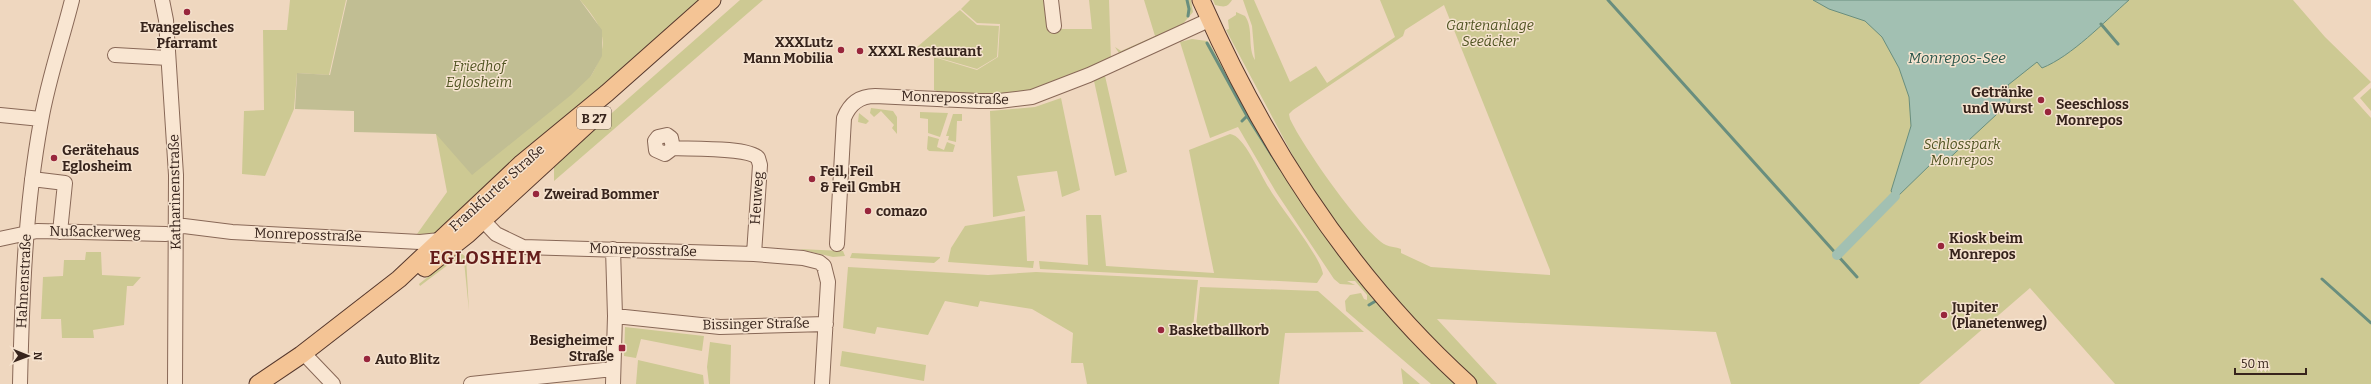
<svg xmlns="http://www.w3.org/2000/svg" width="2371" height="384" font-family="Bitter,serif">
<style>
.green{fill:#cdc993;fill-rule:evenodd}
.cemetery{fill:#c1be93}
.water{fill:#a2c0b2;stroke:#698e7e}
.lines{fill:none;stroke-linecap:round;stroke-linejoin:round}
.stream{stroke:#698e7e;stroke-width:3}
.canal{stroke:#a2c0b2;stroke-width:10}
.minor-casing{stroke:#886857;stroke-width:16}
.major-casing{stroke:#55372c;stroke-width:19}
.minor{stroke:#f9e6d2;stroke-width:14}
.major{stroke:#f4c495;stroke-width:17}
.poi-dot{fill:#98263c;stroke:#f6e3cf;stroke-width:1.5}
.labels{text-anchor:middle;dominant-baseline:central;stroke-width:3;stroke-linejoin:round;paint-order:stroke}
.shield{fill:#f6e3cf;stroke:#705d52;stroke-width:1}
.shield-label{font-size:13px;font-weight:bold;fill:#37241c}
.park-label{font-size:14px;font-style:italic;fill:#505422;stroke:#f6e3cf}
.poi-label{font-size:14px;font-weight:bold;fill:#37241c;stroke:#f6e3cf;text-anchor:start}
.street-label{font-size:14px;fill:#37241c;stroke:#f6e3cf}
.water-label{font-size:15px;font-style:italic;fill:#2b574c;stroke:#f6e3cf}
.district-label{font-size:18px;font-weight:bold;letter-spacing:1px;fill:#641c1a;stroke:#f6e3cf}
</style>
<rect width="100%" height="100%" fill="#efd7bf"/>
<!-- green -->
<path class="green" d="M290 0H346L329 75 297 73 294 109 265 176 242 174 244 111 264 110 263 30H287Z
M580 0H712L440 240 417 234 447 192 436 134 591 76C611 42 604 28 580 0Z
M740 0H763L554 181V164Z
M970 0H1046L1050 29H1092L1089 0H1109L1111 60 1048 88 1000 97 959 98 934 90V57L977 70 998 57 1000 24 977 23 961 9Z
M1144 0H1191L1193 12 1181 26 1119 53 1115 47 1121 51 1155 36Z
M1213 0H1232C1227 8 1224 7 1215 5Z
M1243 0H1254L1290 82 1316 66 1327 83 1395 37 1380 0H2293L2325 37 2371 82 2353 98 2371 118V384H2115L2030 288 1919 384H1731L1716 332 1437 319 1497 384H1468L1454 371 1354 248 1302 173 1226 30 1229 29 1228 20 1236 15V12L1245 16C1254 29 1247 47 1255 60L1252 26ZM1444 5 1550 270V275L1431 267 1401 253V249C1396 247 1390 247 1386 245 1363 233 1302 145 1290 119L1289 114 1293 110 1403 36 1405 30Z
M960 10 977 25 999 26 997 57 977 69 933 56H911L916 48Z
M1192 39 1207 41 1210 44 1260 134 1277 161 1459 384H1431L1346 311 1345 301 1350 295 1361 293 1364 299 1367 300V295L1355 281H1347L1355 285 1340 284 1334 279 1276 192 1238 127 1210 138 1180 42Z
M1105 76 1127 172 1115 176 1094 81Z
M2371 88V111L2360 98Z
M1061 98 1080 190 1062 197 1057 171 1017 176 1025 211 993 217 990 111 1035 107Z
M871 108 893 111 897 117V134L892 128 894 125 881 111 874 117 870 113Z
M920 112 948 113 940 137 928 133V119L920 118Z
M859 113 869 121 866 124 858 122Z
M953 114H962V121H957L956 142 948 140 949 136H946Z
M1230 134C1244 135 1261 176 1269 188 1280 207 1320 255 1323 274L1317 283 1040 269 1039 261 1088 265 1086 215H1101L1106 266 1214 273 1189 150Z
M928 136 939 139 937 147 944 150 947 142 955 145 953 152 929 151 927 149Z
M1025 216 1027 261H1034L1033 268 948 262 951 248 965 226Z
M799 249 843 251 845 256 833 257Z
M86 252H101L102 275 141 277 133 286H127L124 325 93 330 94 338H62L61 319H41L43 277 63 276 64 260H85Z
M852 253 940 257V258L934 263 850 258Z
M462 254 466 257 469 311 464 261H453L420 286 419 284 454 256Z
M848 267 988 275 1036 272 1198 280 1192 337 1234 335 1195 336 1200 287 1318 291 1364 332 1285 333 1279 384H1087L1083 363H1071L1073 333 1032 309 980 301 978 307 945 301 928 335 877 327 875 334 843 328Z
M625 327 704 336 702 351 641 339 636 358 624 356Z
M710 342 731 345 730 384H709L707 367Z
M842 351 926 365 924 381 840 366Z
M638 360 703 375 704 384H636Z
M1401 368 1420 384H1403Z"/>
<!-- cemetery -->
<path class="cemetery" d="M347 0H580L602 30V56L591 76 571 95 472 175 436 134 354 132V111L295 109 297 73 330 75Z"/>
<!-- water -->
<path class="water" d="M1813 0H2129C2104 22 2072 56 2042 68L2037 62 2008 85 2010 102 1942 165 1931 164 1896 198 1891 191 1911 126 1909 97 1899 68 1882 37 1865 21 1829 9Z"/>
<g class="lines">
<!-- stream -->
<path class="stream" d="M1187 0 1189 9 1188 16
M1608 0 1857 277
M2101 24 2118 44
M1207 43 1247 116 1280 168
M1242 121 1247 116
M2322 279 2371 323
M1369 305 1379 299"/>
<!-- canal -->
<path class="canal" d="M1837 255 1895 196"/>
<!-- minor casing -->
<g class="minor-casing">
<path id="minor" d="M162 0 166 20 176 175 175 384
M1051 0 1054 26
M115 55 168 58
M0 115 41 119
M673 148 671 138 667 135 658 137 655 141 656 150 665 154 673 148C689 149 748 147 758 158L760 165 754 254
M32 179 65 183 60 232
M476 213 496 234 523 247 754 254 803 258 819 262 824 266 828 282 822 384
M176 228 184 226 232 232 420 242 440 240
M0 239 37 231 166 234
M837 244 844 118C850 103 860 96 875 96L979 101H999L1032 97 1089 75 1209 20
M615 316 720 327 826 324
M310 360 333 384
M20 384C22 296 25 208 41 121 48 80 62 40 72 0
M471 384 613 369
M613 384 615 316 613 249"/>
</g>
<!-- major casing -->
<g class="major-casing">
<path id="major" d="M1201 0C1264 143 1351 278 1468 384
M425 268 468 234 593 119
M258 384 301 355 399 279 522 163 607 93 712 0"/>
</g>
<!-- minor -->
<use href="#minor" class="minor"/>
<!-- major -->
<use href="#major" class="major"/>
</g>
<!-- markers -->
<g class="poi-dot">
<circle cx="187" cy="12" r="4"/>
<circle cx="841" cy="50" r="4"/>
<circle cx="860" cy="51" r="4"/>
<circle cx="2041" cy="100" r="4"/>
<circle cx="2048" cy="112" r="4"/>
<circle cx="54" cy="158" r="4"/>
<circle cx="812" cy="179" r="4"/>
<circle cx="536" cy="194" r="4"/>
<circle cx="868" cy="211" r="4"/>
<circle cx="1941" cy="246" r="4"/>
<circle cx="1944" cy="315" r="4"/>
<circle cx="1161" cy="330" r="4"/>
<rect x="618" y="344" width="8" height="8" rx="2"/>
<circle cx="367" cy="359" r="4"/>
</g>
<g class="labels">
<!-- shield labels -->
<rect class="shield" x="577" y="107" width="34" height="22" rx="3"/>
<g class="shield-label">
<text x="594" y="118">B 27</text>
</g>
<!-- park labels -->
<g class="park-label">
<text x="1490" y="25">Gartenanlage<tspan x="1490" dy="16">Seeäcker</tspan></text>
<text x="479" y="66">Friedhof<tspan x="479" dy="16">Eglosheim</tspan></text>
<text x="1962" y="144">Schlosspark<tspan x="1962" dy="16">Monrepos</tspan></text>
</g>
<!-- poi labels -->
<g class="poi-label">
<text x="187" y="27" text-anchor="middle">Evangelisches<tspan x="187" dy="16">Pfarramt</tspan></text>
<text x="833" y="42" text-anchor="end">XXXLutz<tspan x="833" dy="16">Mann Mobilia</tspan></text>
<text x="868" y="51">XXXL Restaurant</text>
<text x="2033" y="92" text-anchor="end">Getränke<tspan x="2033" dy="16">und Wurst</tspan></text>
<text x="2056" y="104">Seeschloss<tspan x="2056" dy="16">Monrepos</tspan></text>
<text x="62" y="150">Gerätehaus<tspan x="62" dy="16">Eglosheim</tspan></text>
<text x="820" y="171">Feil, Feil<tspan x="820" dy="16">&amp; Feil GmbH</tspan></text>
<text x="544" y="194">Zweirad Bommer</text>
<text x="876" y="211">comazo</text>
<text x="1949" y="238">Kiosk beim<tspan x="1949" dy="16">Monrepos</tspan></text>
<text x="1952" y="307">Jupiter<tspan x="1952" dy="16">(Planetenweg)</tspan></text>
<text x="1169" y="330">Basketballkorb</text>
<text x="614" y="340" text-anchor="end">Besigheimer<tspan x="614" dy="16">Straße</tspan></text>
<text x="375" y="359">Auto Blitz</text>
</g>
<!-- street labels -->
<g class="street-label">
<text transform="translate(955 98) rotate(2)">Monreposstraße</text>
<text transform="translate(497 188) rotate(-42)">Frankfurter Straße</text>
<text transform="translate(175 192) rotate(-91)">Katharinenstraße</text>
<text transform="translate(757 198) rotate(-86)">Heuweg</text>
<text transform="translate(95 232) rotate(1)">Nußackerweg</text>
<text transform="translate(308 235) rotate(2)">Monreposstraße</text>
<text transform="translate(643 250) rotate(2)">Monreposstraße</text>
<text transform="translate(24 281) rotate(-87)">Hahnenstraße</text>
<text transform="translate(756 324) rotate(-1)">Bissinger Straße</text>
</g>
<!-- water labels -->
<g class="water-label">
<text x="1957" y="58">Monrepos-See</text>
</g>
<!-- district labels -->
<g class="district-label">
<text x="486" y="258">EGLOSHEIM</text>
</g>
</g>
<!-- north arrow -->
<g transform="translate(28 356) rotate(91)" stroke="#f6e3cf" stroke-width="3" paint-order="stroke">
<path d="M0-3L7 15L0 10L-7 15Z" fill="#37241c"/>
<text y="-6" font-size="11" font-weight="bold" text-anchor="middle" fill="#37241c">N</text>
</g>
<!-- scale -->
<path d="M2235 368v6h71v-6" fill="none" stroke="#37241c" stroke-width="2"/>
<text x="2241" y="368" font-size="12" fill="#37241c" stroke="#f6e3cf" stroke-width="3" paint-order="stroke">50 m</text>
</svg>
